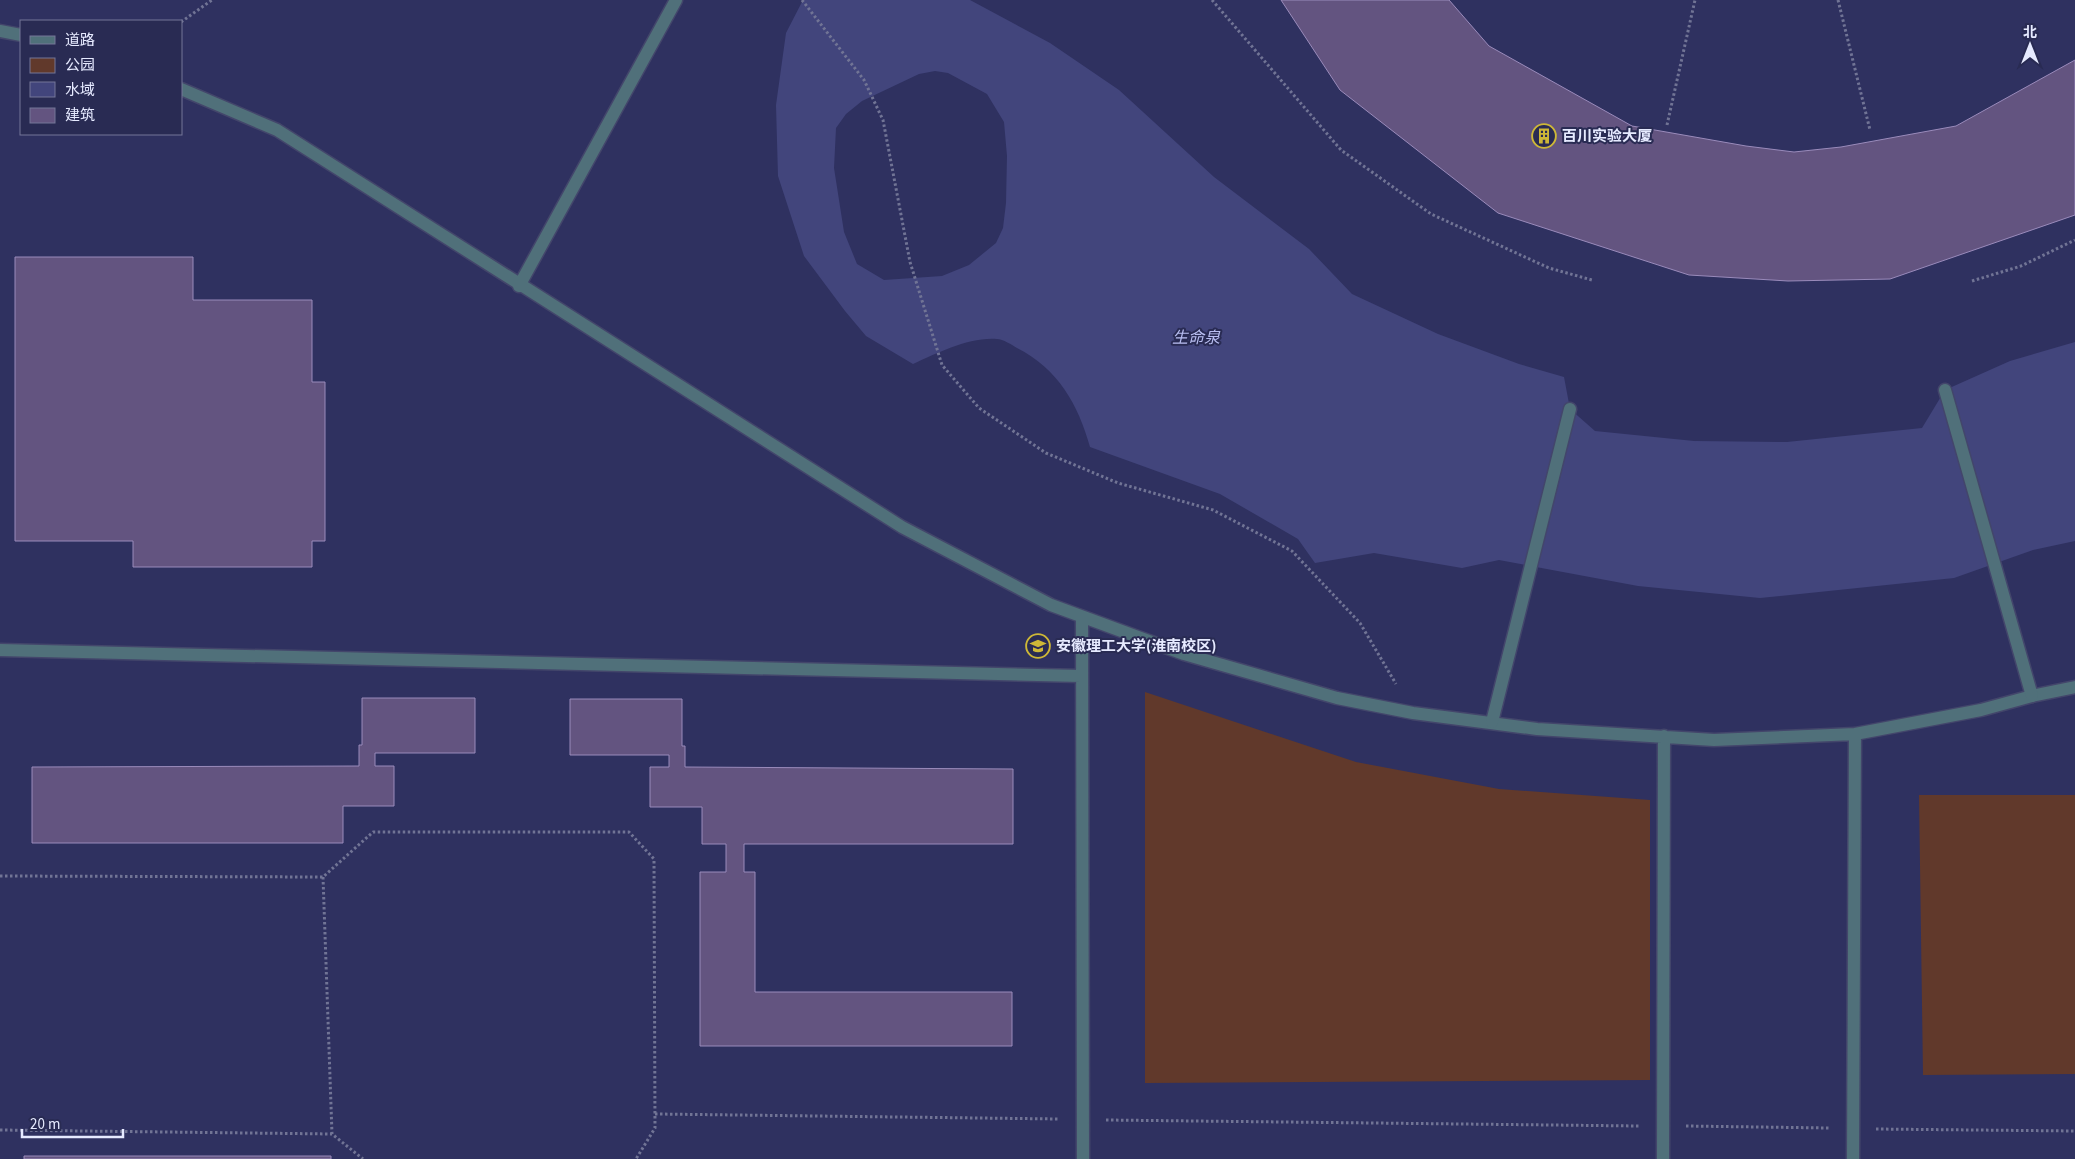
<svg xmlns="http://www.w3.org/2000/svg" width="2075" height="1159" font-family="'Source Sans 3','Noto Sans SC',sans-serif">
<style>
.built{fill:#2f3160;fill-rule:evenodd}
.green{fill:#61392b}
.water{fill:#42457c;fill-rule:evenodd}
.building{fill:#635480;stroke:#9a8bbb}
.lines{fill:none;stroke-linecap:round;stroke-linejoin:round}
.lane-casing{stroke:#43466b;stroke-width:15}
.street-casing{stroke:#43466b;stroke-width:15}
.path{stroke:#717495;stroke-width:3;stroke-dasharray:2.5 2.5;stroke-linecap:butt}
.lane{stroke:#50707a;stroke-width:12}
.street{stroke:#50707a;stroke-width:12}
.labels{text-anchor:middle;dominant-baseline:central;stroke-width:4;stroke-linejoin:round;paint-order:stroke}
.poi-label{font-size:15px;font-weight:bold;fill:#e6eaff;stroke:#292b53;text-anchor:start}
.water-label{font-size:16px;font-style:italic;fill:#b8bef1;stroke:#292b53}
</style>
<rect width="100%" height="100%" fill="#292b53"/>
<!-- built -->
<path class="built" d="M0 0H2075V1159H0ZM21 21H181V134H21Z"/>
<!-- green -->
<path class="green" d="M1145 692 1356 762 1499 789 1650 800V1080L1145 1083Z
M1919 795H2075V1074L1923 1075Z"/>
<!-- water -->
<path class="water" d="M803 0H970L1050 43 1119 90 1214 177 1309 249 1352 294 1438 334 1519 364 1564 377 1570 409 1595 431 1694 441 1787 442 1922 428 1945 390 2010 361 2075 342V541L2033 550 1954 578 1760 598 1638 586 1499 560 1462 568 1374 553 1315 563 1298 539 1220 494 1090 447C1078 404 1058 369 1017 348 1012 345 1003 339 997 339 968 337 938 353 913 364L866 336 845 311 804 256 778 176 776 105 786 33ZM935 71 948 73 987 94 1004 122 1007 156 1006 203 1003 228 996 243 969 265 942 276 884 280 857 264 844 232 834 168 836 128 846 114 862 101 919 74Z"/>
<!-- building -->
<path class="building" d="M1281 0H1449L1489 46 1632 126 1746 146 1794 152 1841 147 1956 126 2075 60V215L1890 279 1788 281 1689 275 1498 213 1340 90Z
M15 257H193V300H312V382H325V541H312V567H133V541H15Z
M362 698H475V753H375V766H394V806H343V843H32V767L359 766V745H362Z
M570 699H682V746H685V767L1013 769V844H744V872H755V992H1012V1046H700V872H726V844H702V807H650V767H669V755H570Z
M24 1156H331V1159H24Z"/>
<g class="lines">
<!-- lane casing -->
<g class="lane-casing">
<path id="lane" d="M0 31 21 35
M181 89 277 130 902 527 1051 605 1184 654 1337 698 1413 713 1537 729 1714 740 1855 734 1981 710 2032 696 2075 687
M519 286 676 0
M1082 617 1083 1159
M0 650 1081 676
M1663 1159 1664 736
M1853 1159 1855 734"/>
</g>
<!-- street casing -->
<g class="street-casing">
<path id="street" d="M1945 390 2032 696
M1492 722 1570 409"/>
</g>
<!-- path -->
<path class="path" d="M802 0 864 80 883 120 910 262 942 365 979 408 1046 453 1118 483 1213 510 1292 551 1360 623 1396 684
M1212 0 1341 150 1431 214 1549 268 1592 280
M1838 0 1870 130
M181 22 212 0
M1667 125 1695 0
M1972 281 2021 266 2075 240
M0 876 323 877 373 832H629L654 859 655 1128 636 1159
M323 877 332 1134 363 1159
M655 1114 1059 1119
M1106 1120 1639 1126
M1686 1126 1829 1128
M1876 1129 2075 1131
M0 1130 332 1134"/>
<!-- lane -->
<use href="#lane" class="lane"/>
<!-- street -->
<use href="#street" class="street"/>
</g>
<!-- icons -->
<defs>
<g id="building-ring" transform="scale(1.25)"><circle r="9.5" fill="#292b53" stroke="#ceb837" stroke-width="1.5"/><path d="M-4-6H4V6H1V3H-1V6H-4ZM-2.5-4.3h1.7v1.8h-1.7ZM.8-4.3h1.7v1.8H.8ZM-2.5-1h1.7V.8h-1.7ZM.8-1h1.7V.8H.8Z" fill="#ceb837"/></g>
<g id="university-ring" transform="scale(1.25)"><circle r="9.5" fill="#292b53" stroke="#ceb837" stroke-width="1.5"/><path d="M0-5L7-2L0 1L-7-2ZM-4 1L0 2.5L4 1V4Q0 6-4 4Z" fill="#ceb837"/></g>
</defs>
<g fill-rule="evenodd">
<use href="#building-ring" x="1544" y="136"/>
<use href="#university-ring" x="1038" y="646"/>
</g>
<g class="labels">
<!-- poi labels -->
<g class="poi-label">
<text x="1562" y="136">百川实验大厦</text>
<text x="1056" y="646">安徽理工大学(淮南校区)</text>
</g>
<!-- water labels -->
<g class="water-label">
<text x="1196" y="338">生命泉</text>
</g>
</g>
<!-- legend -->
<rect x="20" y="20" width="162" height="115" fill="#292b53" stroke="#757798"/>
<rect x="30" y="36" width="25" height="8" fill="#50707a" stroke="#757798"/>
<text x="65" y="45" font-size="15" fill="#e6eaff">道路</text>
<rect x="30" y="58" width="25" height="15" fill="#61392b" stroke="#757798"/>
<text x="65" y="70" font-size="15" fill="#e6eaff">公园</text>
<rect x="30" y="82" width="25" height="15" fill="#42457c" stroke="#757798"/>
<text x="65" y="95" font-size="15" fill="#e6eaff">水域</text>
<rect x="30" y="108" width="25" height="15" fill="#635480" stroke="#757798"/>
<text x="65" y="120" font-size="15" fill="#e6eaff">建筑</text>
<!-- north arrow -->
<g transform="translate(2030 45)" stroke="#292b53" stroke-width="4" paint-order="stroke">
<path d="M0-4L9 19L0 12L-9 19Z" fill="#e6eaff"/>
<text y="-8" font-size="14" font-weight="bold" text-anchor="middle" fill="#e6eaff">北</text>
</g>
<!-- scale -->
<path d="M22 1129v8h101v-8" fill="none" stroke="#e6eaff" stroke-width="2.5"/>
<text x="30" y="1129" font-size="15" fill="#e6eaff" stroke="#292b53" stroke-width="4" paint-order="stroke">20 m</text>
</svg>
